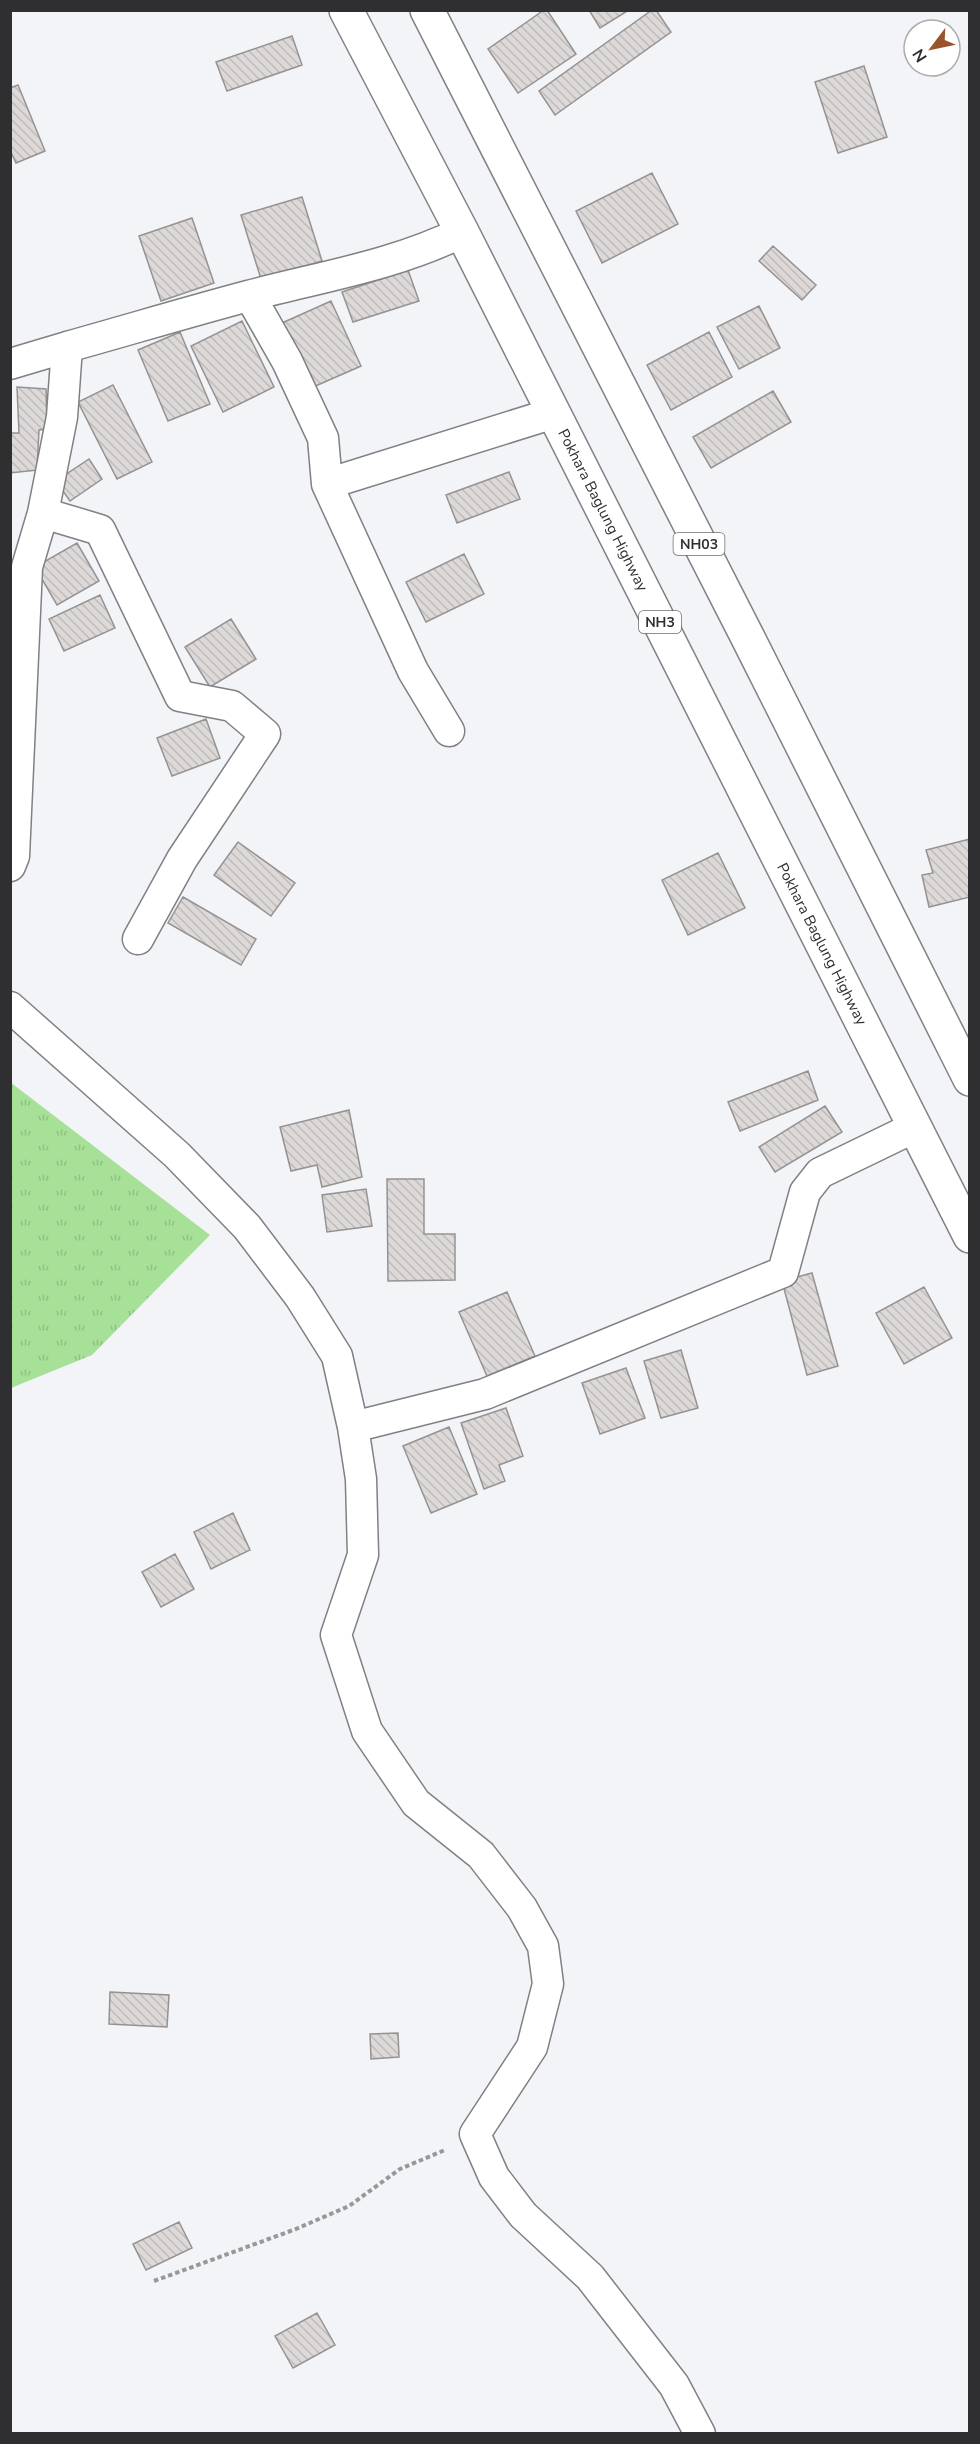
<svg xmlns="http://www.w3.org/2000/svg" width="980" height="2444" font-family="'Nunito Sans',sans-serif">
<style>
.grass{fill:url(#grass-tufts)}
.building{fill:url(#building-back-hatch);stroke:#969292;stroke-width:1.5}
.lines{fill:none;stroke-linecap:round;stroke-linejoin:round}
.minor-casing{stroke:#808184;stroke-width:33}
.trunk-casing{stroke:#808184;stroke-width:36}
.path{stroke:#97989a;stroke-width:4;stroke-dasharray:4.5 3;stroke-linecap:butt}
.minor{stroke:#fff;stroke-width:30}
.trunk{stroke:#fff;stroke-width:33}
.labels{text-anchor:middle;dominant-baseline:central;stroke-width:4.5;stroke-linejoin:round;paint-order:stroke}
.shield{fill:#fff;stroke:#6d6d6f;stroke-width:1.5}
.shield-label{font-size:14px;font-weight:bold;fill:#2f2f31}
.street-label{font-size:15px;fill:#2f2f31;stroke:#fff}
</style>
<defs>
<pattern id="grass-tufts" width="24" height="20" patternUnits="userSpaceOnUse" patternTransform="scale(1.5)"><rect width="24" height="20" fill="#a7e198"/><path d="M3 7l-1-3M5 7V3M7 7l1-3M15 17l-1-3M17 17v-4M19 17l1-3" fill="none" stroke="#90c183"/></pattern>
<pattern id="building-back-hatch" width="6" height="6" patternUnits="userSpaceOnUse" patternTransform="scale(1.5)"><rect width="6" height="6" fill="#ddd9d8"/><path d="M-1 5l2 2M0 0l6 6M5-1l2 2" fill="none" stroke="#bebbba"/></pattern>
</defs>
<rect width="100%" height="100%" fill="#f2f4f7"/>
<!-- grass -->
<path class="grass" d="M10 1082 210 1235 92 1355 11 1388Z"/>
<!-- building -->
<path class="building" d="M544 10H547L576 54 518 93 488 49Z
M589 10H629L600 28Z
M652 10H656L671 32 555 115 539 91Z
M292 36 302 65 227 91 216 62Z
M864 66 887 137 838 153 815 82Z
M18 85 45 151 16 163 10 150V88Z
M652 173 678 224 602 263 576 211Z
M302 197 322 261 261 279 241 215Z
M192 218 214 283 161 301 139 236Z
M773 246 816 285 802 300 759 261Z
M408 270 419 301 353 322 342 292Z
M331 301 361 366 311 388 282 323Z
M759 306 780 348 739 369 717 327Z
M242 321 274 387 223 412 191 346Z
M180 332 210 404 168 421 138 350Z
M709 332 732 377 671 410 647 365Z
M113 385 152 462 117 479 78 402Z
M17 387 46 389 47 429 39 430 37 470 10 473V433H19Z
M773 391 791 422 711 468 693 437Z
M89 459 102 479 70 501 56 481Z
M509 472 520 499 457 523 446 495Z
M77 543 99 581 57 605 35 567Z
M464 554 484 594 426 622 406 582Z
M100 595 115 628 64 651 49 619Z
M231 619 256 659 210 687 185 647Z
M206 719 220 758 172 776 157 738Z
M970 839V897L929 907 922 875 933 873 926 850Z
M238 842 295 883 271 916 214 875Z
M718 853 745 908 688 935 662 880Z
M183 897 256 939 241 965 168 923Z
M808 1071 818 1100 740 1131 728 1102Z
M825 1106 842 1132 775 1172 759 1147Z
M349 1110 362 1177 322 1187 317 1165 291 1171 280 1127Z
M387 1179H424V1234H455V1280L388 1281Z
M366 1189 372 1226 327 1232 322 1195Z
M812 1273 838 1366 807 1375 782 1281Z
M924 1287 952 1338 904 1364 876 1313Z
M507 1292 535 1356 487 1376 459 1312Z
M681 1350 698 1408 661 1418 644 1361Z
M626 1368 645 1418 600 1434 582 1383Z
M506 1408 523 1456 499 1465 505 1481 484 1489 461 1423Z
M449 1427 477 1494 431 1513 403 1446Z
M233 1513 250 1550 211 1569 194 1532Z
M175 1554 194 1589 161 1607 142 1572Z
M110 1992 169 1995 167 2027 109 2024Z
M398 2033 399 2057 371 2059 370 2034Z
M179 2222 192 2248 146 2270 133 2244Z
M317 2313 335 2345 293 2368 275 2336Z"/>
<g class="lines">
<!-- minor casing -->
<g class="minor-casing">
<path id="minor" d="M250 296 287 361 323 438 327 484
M10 364 67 347
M449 731 413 671 327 484 554 413
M10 866 14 856 27 567 43 513
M138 939 182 859 265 734 232 706 180 696 100 530 43 513 62 417 67 347C128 330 188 312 248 296 320 277 396 265 462 232
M10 1007 177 1155 247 1227 300 1297 337 1356 353 1427 361 1479 363 1555 336 1635 367 1731 416 1803 481 1855 522 1908 543 1946 548 1984 532 2047 475 2134 494 2177 523 2215 590 2277 674 2385 700 2434
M353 1427 485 1394 783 1272 805 1192 820 1173 915 1127"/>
</g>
<!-- trunk casing -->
<g class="trunk-casing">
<path id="trunk" d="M346 10 462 232 970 1236
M427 10 747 636 970 1079"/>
</g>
<!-- path -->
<path class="path" d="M154 2281 296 2229 349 2206 400 2169 445 2150"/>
<!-- minor -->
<use href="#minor" class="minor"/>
<!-- trunk -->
<use href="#trunk" class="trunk"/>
</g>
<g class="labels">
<!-- shield labels -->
<g class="shield">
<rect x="673.5" y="533" width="51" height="22" rx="4.5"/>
<rect x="639" y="611" width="42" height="22" rx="4.5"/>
</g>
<g class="shield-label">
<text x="699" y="544">NH03</text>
<text x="660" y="622">NH3</text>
</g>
<!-- street labels -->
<g class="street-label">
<text transform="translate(603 510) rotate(63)">Pokhara Baglung Highway</text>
<text transform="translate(822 944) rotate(63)">Pokhara Baglung Highway</text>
</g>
</g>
<!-- border -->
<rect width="980" height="2444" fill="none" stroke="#2f2f31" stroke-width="24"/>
<!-- north arrow -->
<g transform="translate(932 48) rotate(238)"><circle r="28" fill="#ffffff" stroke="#acacad" stroke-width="1.5"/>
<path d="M0-4.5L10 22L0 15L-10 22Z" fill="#9a542c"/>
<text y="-9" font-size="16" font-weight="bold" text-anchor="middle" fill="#2f2f31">N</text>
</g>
</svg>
